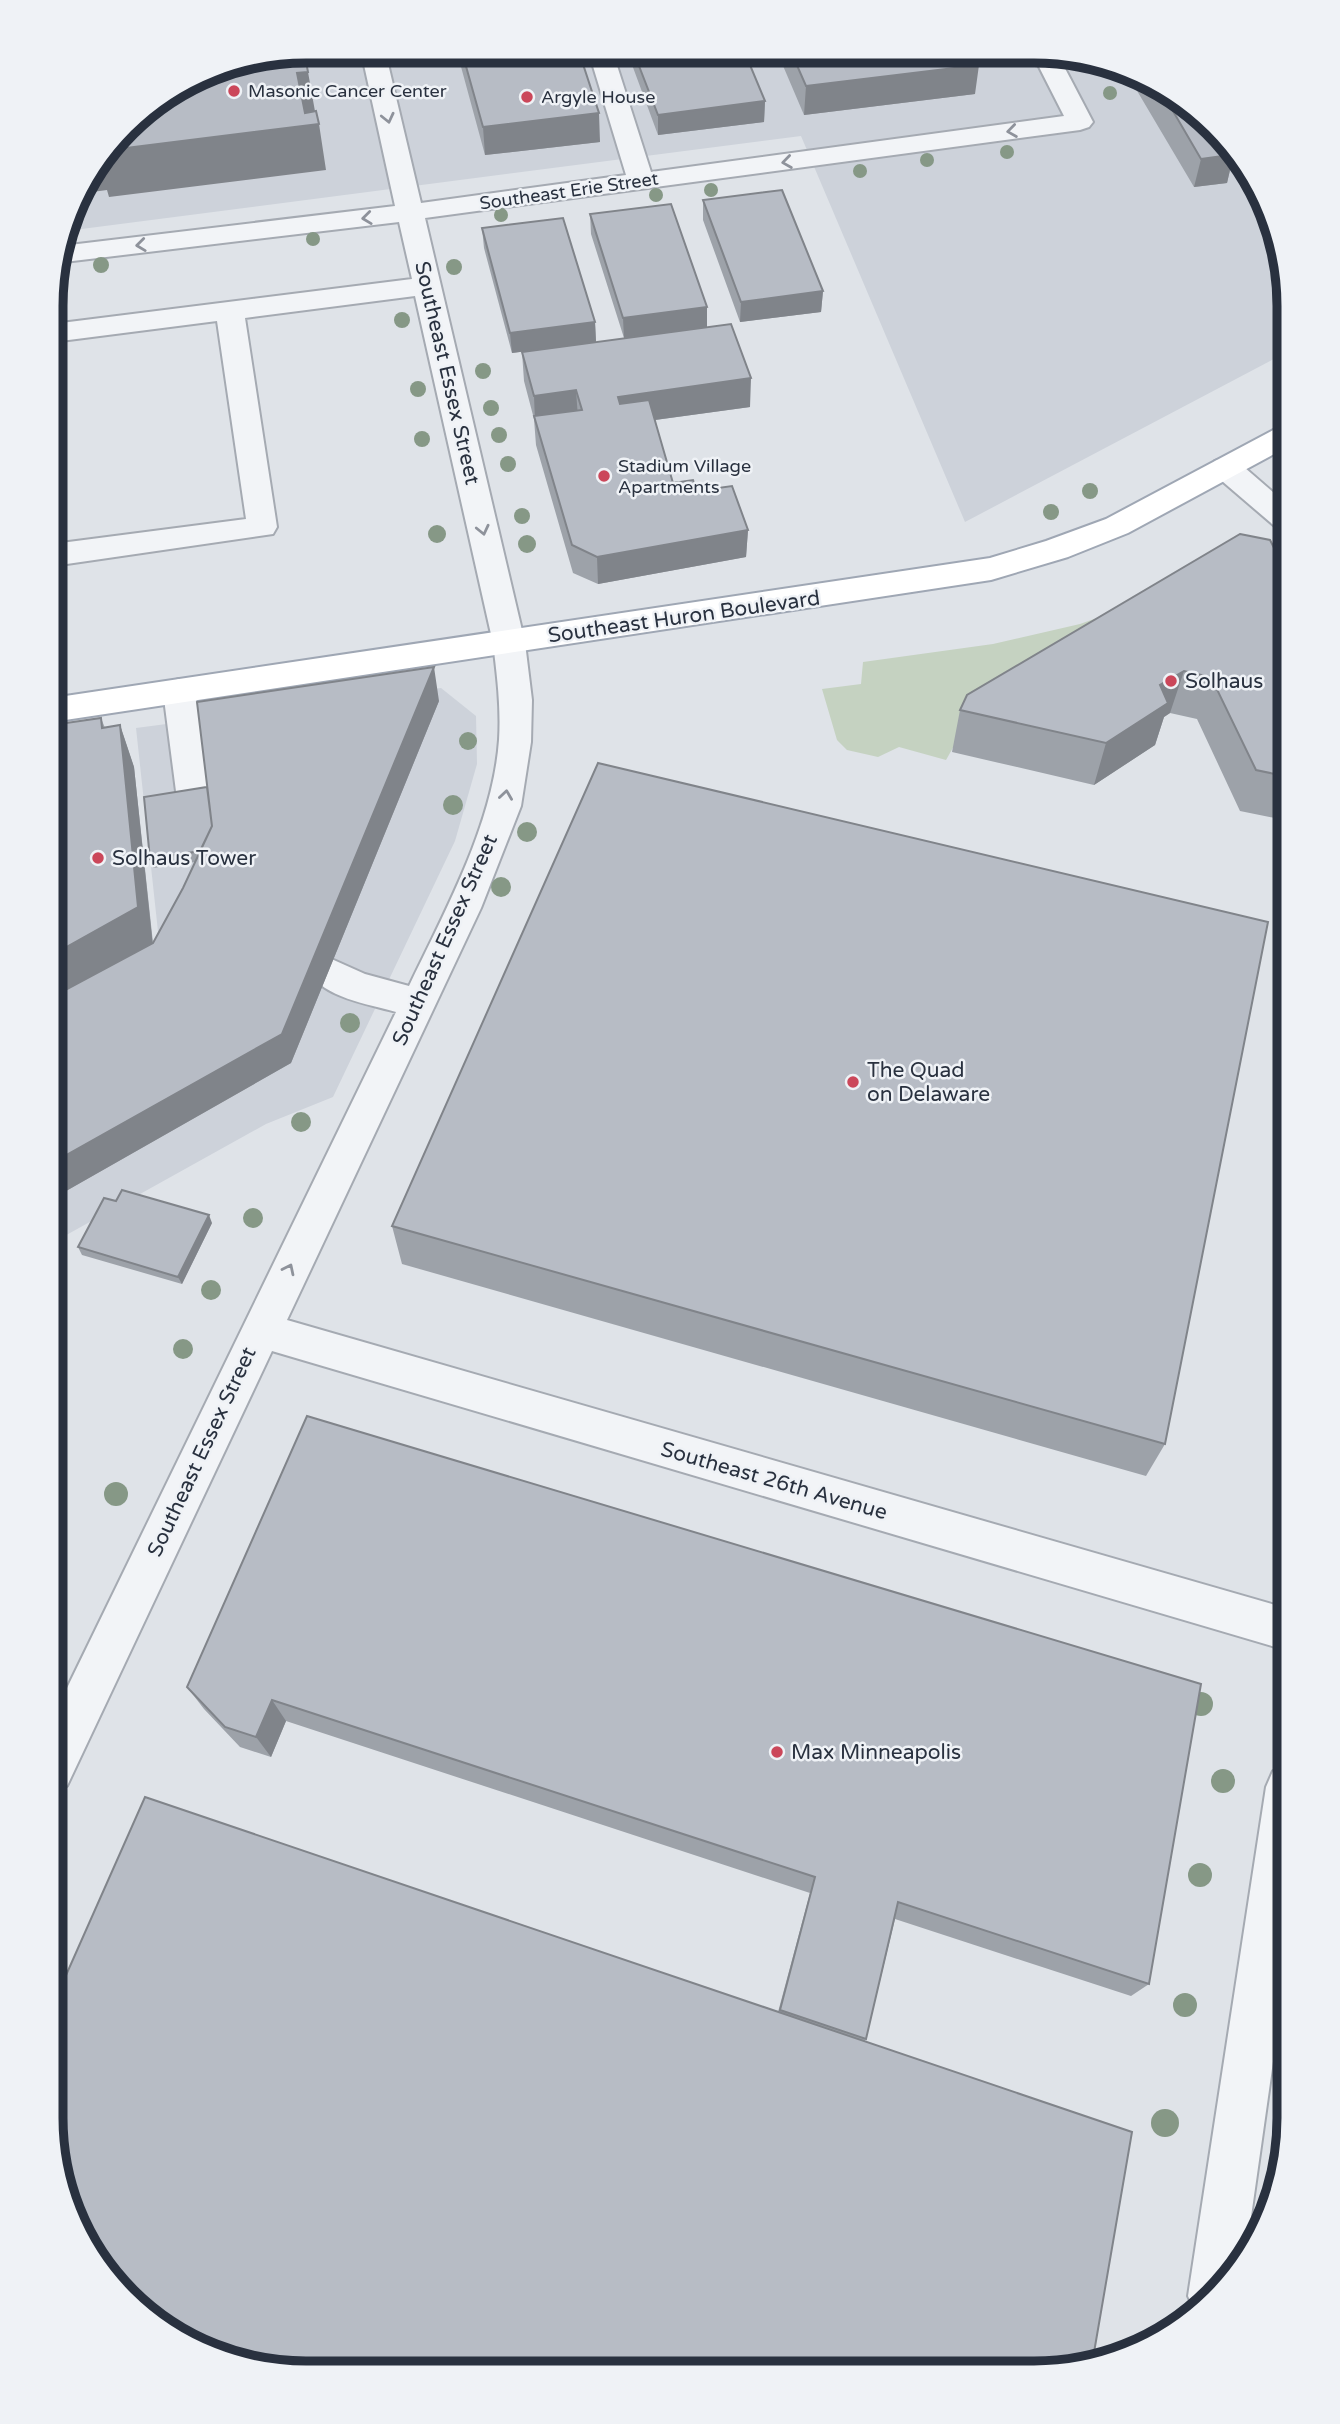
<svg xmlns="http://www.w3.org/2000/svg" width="1340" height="2424" font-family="'Varela Round',sans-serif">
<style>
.built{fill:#cdd2da}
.green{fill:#c5d2c1}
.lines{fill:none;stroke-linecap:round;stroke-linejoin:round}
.minor-casing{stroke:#a5aab2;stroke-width:4}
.major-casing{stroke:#9fa7b4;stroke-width:4}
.minor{fill:#f2f4f7;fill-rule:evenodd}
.major{fill:#fff;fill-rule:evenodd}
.tree{fill:#869886}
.wall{fill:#9da2a9}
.shaded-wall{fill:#80848a}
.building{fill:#b7bcc5;stroke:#80848a;stroke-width:2}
.oneway{stroke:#8e929b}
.poi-dot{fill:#cb475a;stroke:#eff2f6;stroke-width:2.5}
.labels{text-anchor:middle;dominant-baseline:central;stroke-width:5;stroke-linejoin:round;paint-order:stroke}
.far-poi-label{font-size:18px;fill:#29313f;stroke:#eff2f6;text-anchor:start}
.far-street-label{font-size:18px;fill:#29313f;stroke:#eff2f6}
.street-label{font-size:21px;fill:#29313f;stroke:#eff2f6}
.poi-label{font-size:21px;fill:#29313f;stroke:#eff2f6;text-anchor:start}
.rim{fill:none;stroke:#29313f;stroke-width:9}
</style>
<rect width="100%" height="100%" fill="#dfe3e8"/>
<!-- built -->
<path class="built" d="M306 51 1084 56 1202 114 1276 223 1289 306V351L965 522 801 136 66 231 77 193 209 70Z
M441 688 476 716 477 764 455 841 333 1097 266 1124 52 1243V1011L160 950 136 728Z"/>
<!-- green -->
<path class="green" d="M1153 598 959 737 946 760 899 747 878 757 847 750 837 740 822 689 861 684 863 662 993 644 1080 624Z"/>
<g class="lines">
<!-- minor casing -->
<g class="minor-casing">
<path id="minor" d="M361 51H385L421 203 626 175 589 53H613L651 172 1064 116 1033 55H1058L1093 122 1089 127 1080 130 425 218 525 643 532 700 531 742 521 806 481 908 287 1320 1289 1609V1651L272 1351 67 1786 51 1792V1721L396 1012C369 1004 323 998 309 971L314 961 327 957 365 974 409 986C445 911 493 824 499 740 501 707 497 675 493 643L415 296 245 318 277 527 273 534 53 566V544L246 519 217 321 53 342V324L412 279 399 222 56 263 61 246 395 206Z
M1226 458 1237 461 1289 506V532L1278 529 1215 475 1211 468 1215 461Z
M179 679 190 683 195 691 211 799 206 808 194 812 182 808 177 799 163 691 168 683Z
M1289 1764V1949L1245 2259 1237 2273 1196 2314 1188 2296 1266 1787 1273 1771Z"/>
</g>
<!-- major casing -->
<g class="major-casing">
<path id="major" d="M1289 424V446L1128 533 1068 557 991 580 52 722V698L990 558 1046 541 1106 519 1279 427Z"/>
</g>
<!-- minor -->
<use href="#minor" class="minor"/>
<!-- major -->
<use href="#major" class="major"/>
</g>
<!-- trees -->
<g class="tree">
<circle cx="1110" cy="93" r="7"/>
<circle cx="1007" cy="152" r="7"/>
<circle cx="927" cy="160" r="7"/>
<circle cx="860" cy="171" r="7"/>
<circle cx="711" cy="190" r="7"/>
<circle cx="656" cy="195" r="7"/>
<circle cx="501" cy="215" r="7"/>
<circle cx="313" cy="239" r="7"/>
<circle cx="101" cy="265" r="8"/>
<circle cx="454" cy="267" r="8"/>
<circle cx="402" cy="320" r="8"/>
<circle cx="483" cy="371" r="8"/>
<circle cx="418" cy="389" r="8"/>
<circle cx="491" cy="408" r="8"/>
<circle cx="499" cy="435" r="8"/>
<circle cx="422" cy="439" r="8"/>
<circle cx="508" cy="464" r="8"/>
<circle cx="1090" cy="491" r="8"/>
<circle cx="1051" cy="512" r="8"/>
<circle cx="522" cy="516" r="8"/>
<circle cx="437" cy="534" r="9"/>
<circle cx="527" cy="544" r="9"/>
<circle cx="468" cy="741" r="9"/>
<circle cx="453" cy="805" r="10"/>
<circle cx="527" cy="832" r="10"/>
<circle cx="501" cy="887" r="10"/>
<circle cx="350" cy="1023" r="10"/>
<circle cx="301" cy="1122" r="10"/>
<circle cx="253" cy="1218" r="10"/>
<circle cx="211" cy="1290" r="10"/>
<circle cx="183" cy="1349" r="10"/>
<circle cx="116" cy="1494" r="12"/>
<circle cx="1201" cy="1704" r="12"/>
<circle cx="1223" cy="1781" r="12"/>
<circle cx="1200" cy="1875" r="12"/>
<circle cx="1185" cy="2005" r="12"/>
<circle cx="1165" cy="2123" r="14"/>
</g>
<!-- wall -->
<path class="wall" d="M457 52H579L600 142 485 155Z
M631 53H634L765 101 764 122 658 135 631 62Z
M778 54 974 55 975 94 804 115Z
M1134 80 1202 114 1230 170 1227 183 1194 187 1133 84Z
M703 200 823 291 821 312 740 322 703 220Z
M590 214 707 307V327L624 338 591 234Z
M482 228 595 322 596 342 512 353 484 248Z
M522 352 750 407 655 420 673 483 697 491 748 530 746 557 598 584 573 573 536 445 534 419 524 381Z
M1289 577V821L1240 811 1197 719 1170 713 1164 717 1155 745 1094 785 952 752 960 710Z
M439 701 291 1063 52 1199V725L101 718 105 728 120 725 134 767 153 943 183 888 195 862 153 868 150 859 207 787Z
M212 1223 182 1284 82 1255 78 1247Z
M392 1226 1165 1444 1146 1476 402 1264Z
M307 1416 1149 1984 1131 1996 895 1919 866 2039 865 2041 778 2012 810 1893 286 1721 271 1757 240 1747 204 1709 187 1687Z"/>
<!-- shaded-wall -->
<path class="shaded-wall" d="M979 65 975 94 804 115 806 86Z
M308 72 316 117 305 118 297 73Z
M765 101 764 122 658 135V115Z
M599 113 600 142 485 155 483 127Z
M319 124 326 170 109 197 107 190 77 194 110 150Z
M1225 149 1239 169 1230 170 1227 183 1194 187 1201 159Z
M823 291 821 312 740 322 741 302Z
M707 307V327L624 338 623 318Z
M595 322 596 342 512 353 510 333Z
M751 378 750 407 618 425V397Z
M576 390 578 418 535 421 534 396Z
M748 530 746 557 598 584 597 557Z
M434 667 439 701 291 1063 52 1199V1163Z
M1184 671 1170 713 1164 717 1155 745 1094 785 1106 743 1160 685Z
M120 725 134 767 153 947 52 1003V955Z
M209 1215 212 1223 182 1284 178 1277Z
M272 1700 286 1721 271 1757 256 1737Z"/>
<!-- building -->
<path class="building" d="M304 51 308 72 297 73 305 113 316 111 319 124 110 150 137 114 209 70Z
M462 52H579L599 113 483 127Z
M634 53H745L765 101 658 115Z
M792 54 974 55 979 65 806 86Z
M1163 94 1202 114 1230 155 1201 159Z
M782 190 823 291 741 302 703 200Z
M671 204 707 307 623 318 590 214Z
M563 218 595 322 510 333 482 228Z
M731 324 751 378 618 397 620 404 649 400 673 483 693 480 697 491 732 486 748 530 597 557 572 545 534 416 582 410 576 390 534 396 522 352Z
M1240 534 1270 540 1289 577V777L1256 770 1211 677 1184 671 1160 685 1168 703 1106 743 960 710 967 695Z
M434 667 282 1034 52 1163V997L153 943 183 888 212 826 197 702Z
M101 718 102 728 120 725 138 907 52 955V725Z
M598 763 1268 922 1165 1444 392 1226Z
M207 787 212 826 200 851 150 859 144 797Z
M122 1190 209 1215 178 1277 78 1247 104 1198 116 1201Z
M307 1416 1201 1684 1149 1984 898 1902 866 2039 780 2010 815 1877 272 1700 256 1737 225 1727 187 1687Z
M145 1797 1132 2132 1092 2364 1034 2373 272 2371 208 2354 138 2310 64 2201 51 2118V2009Z"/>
<!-- one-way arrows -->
<defs><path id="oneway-chevron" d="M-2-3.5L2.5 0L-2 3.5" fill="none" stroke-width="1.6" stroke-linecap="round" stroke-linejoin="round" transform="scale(1.75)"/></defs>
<g class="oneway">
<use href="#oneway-chevron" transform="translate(388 118) rotate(77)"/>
<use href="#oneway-chevron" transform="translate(1012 131) rotate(172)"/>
<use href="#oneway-chevron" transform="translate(787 162) rotate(172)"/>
<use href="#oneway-chevron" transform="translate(367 218) rotate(173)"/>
<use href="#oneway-chevron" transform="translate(141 245) rotate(173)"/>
<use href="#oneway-chevron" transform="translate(483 530) rotate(77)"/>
<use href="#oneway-chevron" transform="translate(506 795) rotate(-82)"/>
<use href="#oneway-chevron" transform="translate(289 1269) rotate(-64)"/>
</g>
<!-- markers -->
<g class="poi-dot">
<circle cx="234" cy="91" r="7"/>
<circle cx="527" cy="97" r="7"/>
<circle cx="604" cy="476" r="7"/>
<circle cx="1171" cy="681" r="7"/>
<circle cx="98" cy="858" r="7"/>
<circle cx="853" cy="1082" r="7"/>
<circle cx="777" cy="1752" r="7"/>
</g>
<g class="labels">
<!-- far-poi labels -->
<g class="far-poi-label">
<text x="248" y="91">Masonic Cancer Center</text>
<text x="541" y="97">Argyle House</text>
<text x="618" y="466">Stadium Village<tspan x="618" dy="21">Apartments</tspan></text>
</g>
<!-- far-street labels -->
<g class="far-street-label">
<text transform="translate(569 191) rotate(-8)">Southeast Erie Street</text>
</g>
<!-- street labels -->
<g class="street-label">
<text transform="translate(447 373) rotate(77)">Southeast Essex Street</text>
<text transform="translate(684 617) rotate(-8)">Southeast Huron Boulevard</text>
<text transform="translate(445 940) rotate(-66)">Southeast Essex Street</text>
<text transform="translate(202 1452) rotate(-65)">Southeast Essex Street</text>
<text transform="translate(774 1481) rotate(16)">Southeast 26th Avenue</text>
</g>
<!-- poi labels -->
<g class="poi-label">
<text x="1185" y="681">Solhaus</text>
<text x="112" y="858">Solhaus Tower</text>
<text x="867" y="1070">The Quad<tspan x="867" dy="24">on Delaware</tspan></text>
<text x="791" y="1752">Max Minneapolis</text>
</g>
</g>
<!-- crop -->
<path d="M0 0H1340V2424H0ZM306 63H1034A243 243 0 0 1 1277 306V2118A243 243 0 0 1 1034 2361H306A243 243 0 0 1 63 2118V306A243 243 0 0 1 306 63Z" fill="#eff2f6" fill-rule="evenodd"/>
<path class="rim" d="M306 63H1034A243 243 0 0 1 1277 306V2118A243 243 0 0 1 1034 2361H306A243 243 0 0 1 63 2118V306A243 243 0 0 1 306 63Z"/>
</svg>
